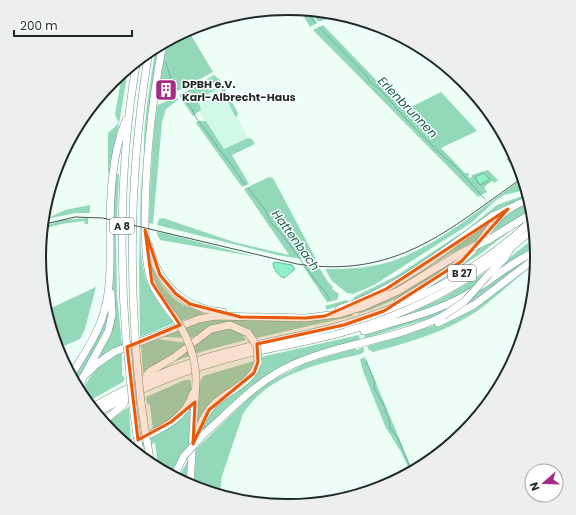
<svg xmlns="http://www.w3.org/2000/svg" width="576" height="515" font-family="Poppins,sans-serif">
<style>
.built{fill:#d2f8e7}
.green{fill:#94d8ba}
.water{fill:#8ef1c8;stroke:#6db597}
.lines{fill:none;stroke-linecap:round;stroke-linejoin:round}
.stream{stroke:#6db597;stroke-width:1}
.trunk-casing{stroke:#7a9689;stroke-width:8}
.motorway-casing{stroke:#7a9689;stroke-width:8}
.trunk{stroke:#fff;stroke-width:7}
.motorway{stroke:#fff;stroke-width:7}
.tram{stroke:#49554f;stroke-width:1}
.motorway-bridge-casing{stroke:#7a9689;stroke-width:8;stroke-linecap:butt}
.motorway-bridge{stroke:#fff;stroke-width:7}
.marked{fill:#e8590c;fill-opacity:0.2;stroke:#e8590c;stroke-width:3;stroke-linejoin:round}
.labels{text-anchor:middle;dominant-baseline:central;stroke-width:3;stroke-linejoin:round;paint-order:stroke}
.shield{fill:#fff;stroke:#626a66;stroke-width:1}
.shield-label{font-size:10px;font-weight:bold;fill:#1f2a25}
.poi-label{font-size:11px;font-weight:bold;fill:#1f2a25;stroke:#fff;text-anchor:start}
.water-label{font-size:12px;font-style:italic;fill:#116046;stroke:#fff}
.rim{fill:none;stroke:#1f2a25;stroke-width:2}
</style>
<rect width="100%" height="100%" fill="#ecfef6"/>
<!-- built -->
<path class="built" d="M214 76 221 82 237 113V117L248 139 227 154 211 133 188 90Z"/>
<!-- green -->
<path class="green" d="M300 10 311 13 317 23 310 27Z
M314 13 321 15 322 18 326 16 331 17 321 21H317Z
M323 25 405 110 441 92 477 131 441 148 465 173H469L468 177 471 178 472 175 488 170 498 180 494 183 492 181 484 187 487 192 478 197 313 30Z
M188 30 213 72 157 102 162 64 168 44Z
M159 50 144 156C143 121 150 86 155 52Z
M128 70 110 178 108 171V133L119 123 115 115 122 74Z
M214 75 220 80 238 113 237 117 235 116 220 86 221 85 220 82 217 84 216 82 210 85V87L208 89 209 91 214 89 215 90 198 99 201 110 193 116 180 97V95Z
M175 98 179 99 166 109 162 122 153 224 149 223C150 183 152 144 157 105Z
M198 121H206L224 149 248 138 252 139 255 144 232 155 249 184 242 187 196 123Z
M514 155 520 168 515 169 506 159Z
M117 174H119L116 235 117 295 122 345 112 349 95 361 113 312 112 257 114 193Z
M141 174C144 209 135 249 147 282 153 297 164 311 174 323L140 337 139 268Z
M269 177 273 178 315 257V261L277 255 157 225 159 219 163 218 234 242 289 255 244 189Z
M519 181 523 187 521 191 504 195 495 201 471 223 374 285 353 294 347 293 332 281 325 269C350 269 375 268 398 259 442 242 480 209 519 181Z
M525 195V198L507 206 390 284 353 301 354 297 396 276 466 230 497 205Z
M527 204 529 212 508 226 490 233C493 218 514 209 527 204Z
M90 205V213H76L46 219 65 210Z
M88 218V224H85L84 221 61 224 44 229 45 226 62 220Z
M491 220 478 240 448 255 393 290 376 296Z
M511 230 479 255 440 279 476 249Z
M156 232 163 233 257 257 160 240Z
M534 238 536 249 496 272 508 259Z
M537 255 461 310V307L479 291 491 284V282L524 259Z
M463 256C431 280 397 302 358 314L357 311Z
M537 259V262C517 277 500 294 480 309 449 331 410 342 373 352L368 349 367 346 445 322Z
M150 263C157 279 166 295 182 304 189 308 199 310 205 314L180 321 154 283Z
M303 266 320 269 328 282 333 287 332 289 339 294 337 300 327 302Z
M485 273C479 296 423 310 401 317L440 299Z
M96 287 85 329 80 339 57 349 49 309Z
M346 300 348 302 327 310 325 306Z
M109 302 108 324 77 382 73 376Z
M451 307 431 318 365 338 364 334 434 313Z
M352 313 353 316 256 338 233 324 190 338 163 337 162 336 191 324 210 319 303 321Z
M227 328 242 333 246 340 204 351 170 363 212 332Z
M359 335 360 340 295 360 202 432C202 402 263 378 261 357Z
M157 339 188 343 155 367 143 373 141 344Z
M364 347V352L361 354C318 364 268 374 243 414L222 476 220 493 194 488 196 449 251 396 271 381 306 363 355 348 356 350Z
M122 351V375L125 378 123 382 89 401 82 390C92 372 104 360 122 351Z
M365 357 412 469 410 471 401 452 385 426 363 371 360 359Z
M254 361 251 370 197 426 199 383 203 376Z
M185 380H191V394L179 414 153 430 150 405 147 403 146 397Z
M192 403 190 443 178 461 172 474 158 465 155 443 136 450 131 447 157 433Z
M129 407 131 440 124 442 111 434 104 423Z
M190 457 188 485 178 478Z"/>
<!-- water -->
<path class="water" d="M483 173 490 179 480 185 475 177Z
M275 262 292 265 295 269 284 278C278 276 273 268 273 263Z"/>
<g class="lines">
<!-- stream -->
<path class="stream" d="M307 12 315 23
M319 27 366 75 370 82 381 90 405 118 444 157 454 165 485 199
M166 63 171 79 178 89
M181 94 192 109 195 116 222 153 228 160 245 185
M248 188 266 211 270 221 284 237 315 280 327 294 330 301
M366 361 375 382 374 388 386 409 385 412 389 418 390 428 398 438 411 470"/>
<!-- trunk casing -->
<g class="trunk-casing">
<path id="trunk" d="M398 302C421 287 446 275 467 256 489 236 494 211 526 201
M364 331C398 321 434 313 466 295 490 282 511 262 536 251
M93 407C136 382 183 363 231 351 271 340 312 335 352 322 417 302 480 269 530 222
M97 413C141 387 189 368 238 356 273 347 309 342 344 332 413 313 478 278 532 230"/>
</g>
<!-- motorway casing -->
<g class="motorway-casing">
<path id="motorway" d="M162 48C151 107 145 166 145 226 146 245 145 265 152 283 157 296 167 307 175 318
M490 239 529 215
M149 246C158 284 184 309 223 312
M489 274 505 258 510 249
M339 309C396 291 444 250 493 216L508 209
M438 323 474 305 537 257
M135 336C129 242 133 149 148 57
M126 339C119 248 121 155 136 65
M136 350 138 373
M128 354 130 377
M72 374C85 352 101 330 106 304 111 282 110 259 110 237 110 199 111 156 126 120
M83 377 98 363 114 352 199 319 216 316 305 318 339 314 362 307 398 291 461 253
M142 382 149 372 173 358 211 329 230 325 248 333
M79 385 108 332 112 315 111 293
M141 402 145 430
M133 406 137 436
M103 422 123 405 127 396
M204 434C232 409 258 380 292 365 340 343 396 340 443 316
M147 441 150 459
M193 444C198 430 203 415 214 404 230 389 252 384 258 362
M129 445C152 432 185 423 193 393
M139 446V453
M174 476 184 456
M190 486 196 381"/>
</g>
<!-- trunk -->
<use href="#trunk" class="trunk"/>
<!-- motorway -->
<use href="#motorway" class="motorway"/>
<!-- tram -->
<path class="tram" d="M45 224 75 217 103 218 297 264C396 279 447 231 522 178"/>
<!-- motorway-bridge casing -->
<g class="motorway-bridge-casing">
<path id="motorway-bridge" d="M461 253 490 239
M443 316 465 301 489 274
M175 318C188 337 196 358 196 381
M248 333 257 346 258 362
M135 336 136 350
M126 339 128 354
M138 373 141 402
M130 377 133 406
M145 430 147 441
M137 436 139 446
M184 456 204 434"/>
</g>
<!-- motorway-bridge -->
<use href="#motorway-bridge" class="motorway-bridge"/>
</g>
<!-- marked area -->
<path class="marked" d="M508 209 462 261 384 311 344 325 257 344 258 362 254 373 209 410 193 444 195 402 171 422 138 440 127 347 180 325 152 283 145 230 160 275 176 294 190 304 241 317 305 318 325 316 386 289Z"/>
<!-- icons -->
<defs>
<g id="building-square" transform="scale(1.15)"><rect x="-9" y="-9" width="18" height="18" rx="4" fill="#a32c85" stroke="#fff"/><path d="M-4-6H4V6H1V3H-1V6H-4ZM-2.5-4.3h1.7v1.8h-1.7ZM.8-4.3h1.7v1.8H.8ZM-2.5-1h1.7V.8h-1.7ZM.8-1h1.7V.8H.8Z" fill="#fff"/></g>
</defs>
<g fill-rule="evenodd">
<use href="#building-square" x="166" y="90"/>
</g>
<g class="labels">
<!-- shield labels -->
<g class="shield">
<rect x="110" y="218" width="24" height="16" rx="3"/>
<rect x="448" y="265" width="28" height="16" rx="3"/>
</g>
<g class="shield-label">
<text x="122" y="226">A 8</text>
<text x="462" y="273">B 27</text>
</g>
<!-- poi labels -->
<g class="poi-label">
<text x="182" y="84">DPBH e.V.<tspan x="182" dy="13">Karl-Albrecht-Haus</tspan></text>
</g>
<!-- water labels -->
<g class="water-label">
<text transform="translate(408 107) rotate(46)">Erlenbrunnen</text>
<text transform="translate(296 240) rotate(54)">Hattenbach</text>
</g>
</g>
<!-- crop -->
<path d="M0 0H576V515H0ZM46 257a242 242 0 1 1 484 0a242 242 0 1 1-484 0Z" fill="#edeeee" fill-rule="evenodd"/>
<path class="rim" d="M46 257a242 242 0 1 1 484 0a242 242 0 1 1-484 0Z"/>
<!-- north arrow -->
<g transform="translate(544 483) rotate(250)"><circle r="19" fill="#ffffff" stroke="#a5aaa8"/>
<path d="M0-3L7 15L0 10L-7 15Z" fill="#a32c85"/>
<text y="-6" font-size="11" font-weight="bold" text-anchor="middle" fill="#1f2a25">N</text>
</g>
<!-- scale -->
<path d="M14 30v6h118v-6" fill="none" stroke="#1f2a25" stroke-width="2"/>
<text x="20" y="30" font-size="12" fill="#1f2a25" stroke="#ffffff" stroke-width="3" paint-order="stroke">200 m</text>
</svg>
